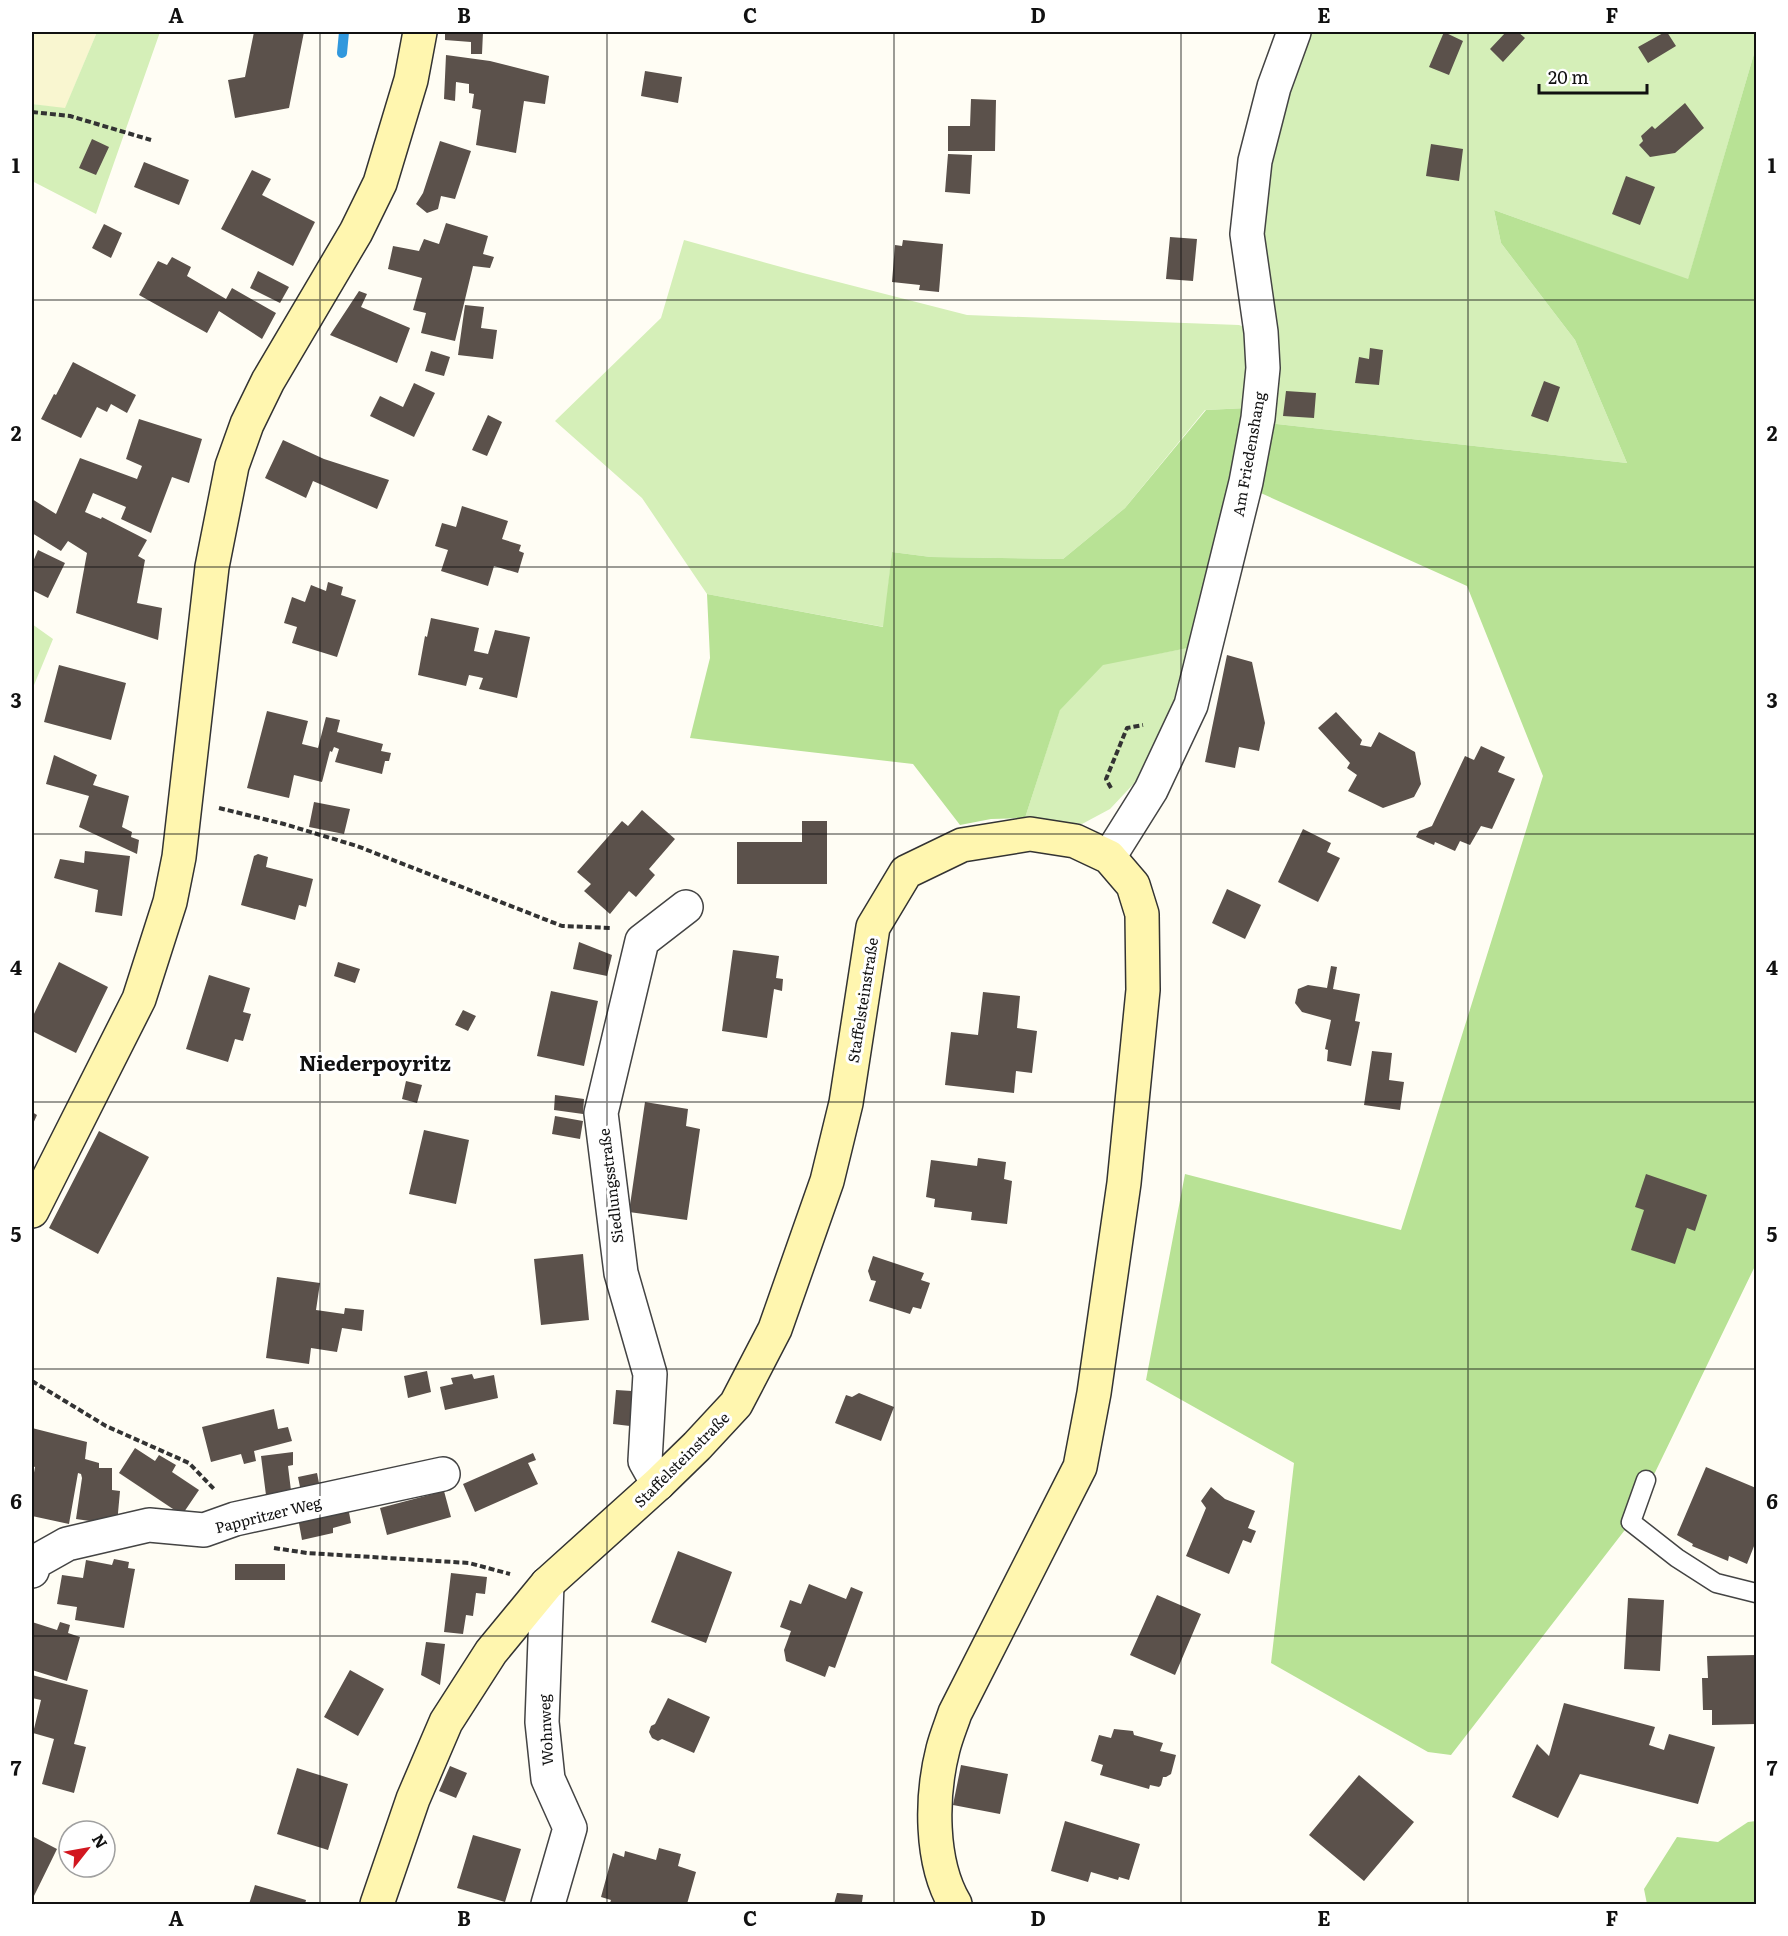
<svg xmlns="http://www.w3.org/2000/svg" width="1788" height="1936" font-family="Literata,serif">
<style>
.farmland{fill:#f9f6d0}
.green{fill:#d5efb8}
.forest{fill:#b8e295}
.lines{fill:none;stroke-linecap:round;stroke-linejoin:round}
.stream{stroke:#3198dd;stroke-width:10}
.building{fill:#5b514b}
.lane-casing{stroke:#444;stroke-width:21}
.street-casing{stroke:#444;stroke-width:36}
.secondary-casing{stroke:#333;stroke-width:36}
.path{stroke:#333;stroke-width:4;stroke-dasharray:6 3;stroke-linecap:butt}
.lane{stroke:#fff;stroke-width:18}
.street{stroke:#fff;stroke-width:33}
.secondary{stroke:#fff6af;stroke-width:33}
.grid{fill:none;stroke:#111;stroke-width:1.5;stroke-opacity:0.55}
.labels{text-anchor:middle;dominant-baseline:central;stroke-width:6;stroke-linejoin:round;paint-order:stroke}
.street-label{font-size:15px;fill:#111;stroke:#fff}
.district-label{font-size:21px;font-weight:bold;fill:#111;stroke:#fff}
.neatline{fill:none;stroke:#111;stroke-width:2}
.grid-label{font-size:20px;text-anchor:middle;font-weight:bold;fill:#111}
</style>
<rect width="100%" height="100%" fill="#fffdf4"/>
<!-- farmland -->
<path class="farmland" d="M32 32H97L65 109 32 104Z"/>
<!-- green -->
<path class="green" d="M97 32H160L96 214 32 181V104L65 108Z
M1305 32H1756V47L1688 280 1494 210 1501 243 1575 340 1627 463 1268 423 1256 243 1265 165Z
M684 240 803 273 967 315 1239 325 1247 328V408L1205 410 1125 508 1063 559 931 557 892 552 884 627 707 594 642 498 555 421 661 318Z
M32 624 53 639 32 690Z
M1193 647 1181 700 1141 776 1110 809 1082 824 1025 818 1060 709 1103 664Z"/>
<!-- forest -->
<path class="forest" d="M1756 47V1264L1631 1522 1451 1755 1428 1752 1271 1663 1294 1463 1146 1380 1185 1174 1401 1230 1543 776 1467 586 1254 490 1268 423 1627 463 1575 340 1501 243 1494 210 1688 279Z
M1247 408 1193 647 1103 665 1060 710 1025 818 991 819 960 825 913 764 690 738 710 658 707 594 883 627 892 552 931 557 1063 559 1125 508 1206 410Z
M1756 1821V1904H1647L1644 1889 1677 1837 1718 1842 1748 1822Z"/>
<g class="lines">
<!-- stream -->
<path class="stream" d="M342 53 344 32"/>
</g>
<!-- building -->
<path class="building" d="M254 32H304L289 108 235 118 228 80 245 77Z
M445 32H483L482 54H471V42L445 40Z
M1444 32 1463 41 1449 75 1429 67Z
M1506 32H1518L1525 38 1503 62 1490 49Z
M1665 32H1667L1676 46 1648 63 1638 47Z
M446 55 490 61 549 76 545 104 524 101 516 153 476 145 481 110 472 108 474 94 469 93V84L456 82 455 101 444 99Z
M645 71 682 77 678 103 641 96Z
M971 99 996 100 995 151H948V126H970Z
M1685 103 1704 128 1675 153 1650 157 1639 145 1643 141 1641 136 1652 126 1655 129Z
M92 139 109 147 96 175 79 168Z
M440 141 471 151 455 199 441 196 438 209 427 213 416 204 423 193Z
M1431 144 1463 149 1459 181 1426 176Z
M948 154 972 155 970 194 945 192Z
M144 162 189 180 179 205 134 187Z
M252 170 271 179 262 195 315 222 293 266 221 229Z
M1626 176 1655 187 1640 225 1612 214Z
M446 223 488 236 483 254 494 257 490 268 473 266 455 341 421 333 426 313 413 310 422 278 388 269 393 246 419 251 424 239 439 244Z
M104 224 122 233 111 258 92 248Z
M1170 237 1197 239 1193 281 1166 279Z
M903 240 943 244 939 292 919 290 920 285 892 282 895 245 902 246Z
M172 257 191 267 187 276 226 299 232 288 276 313 262 339 219 311 207 333 139 295 158 261 167 265Z
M258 271 289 287 280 303 250 288Z
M359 291 367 294 361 307 410 328 397 363 330 335Z
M465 305 484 307 481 328 497 330 493 359 458 355Z
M1370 348 1383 350 1379 385 1355 383 1359 357 1369 359Z
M431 351 450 357 444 376 425 371Z
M73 362 136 395 127 413 111 404 107 412 97 407 81 438 41 419 54 394 56 395Z
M1544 381 1560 387 1548 422 1531 416Z
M414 383 435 393 414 437 370 416 380 396 403 407Z
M1286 391 1316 393 1314 418 1283 416Z
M488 415 502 422 487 456 472 450Z
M139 419 202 439 189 483 172 477 151 533 121 519 126 507 93 493 85 512 101 519 102 517 147 540 138 556 145 560 137 603 162 608 158 640 76 613 87 553 68 541 61 551 32 533V499L56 514 80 458 137 479 142 466 126 459Z
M283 440 324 459 389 480 377 509 313 481 306 498 265 478Z
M462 506 508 521 502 539 521 545 519 551 524 553 518 573 494 566 488 586 441 571 448 550 435 546 442 523 456 527Z
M38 550 65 563 48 598 32 590V564Z
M328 582 343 587 341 595 356 600 337 657 292 643 297 627 284 623 292 597 305 602 311 585 326 591Z
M431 618 479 628 474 651 488 654 495 630 530 637 517 698 479 689 483 678 469 675 466 686 418 675 425 636 427 637Z
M1227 655 1252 662 1265 723 1259 751 1239 747 1235 768 1205 762Z
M59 665 126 683 111 740 44 722Z
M267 711 308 721 302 744 318 748 326 717 340 720 337 732 383 744 381 751 391 753 389 761H385L382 774 335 762 339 749 334 747 332 752 330 751 322 782 294 775 289 798 247 788Z
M1336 712 1362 740 1360 745 1371 747 1379 732 1415 752 1421 784 1414 797 1383 808 1348 791 1357 775 1347 768 1350 763 1318 728Z
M1481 746 1505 757 1498 772 1515 779 1492 829 1481 826 1470 845 1460 841 1455 851 1435 842 1434 845 1416 837 1419 831 1432 826 1465 756 1474 760Z
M54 755 97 775 93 785 129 796 122 827 132 832 131 837 139 840 137 854 79 827 89 796 46 784Z
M314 802 350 809 344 834 309 827Z
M642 810 675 839 649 869 655 875 636 897 629 891 610 914 584 891 591 884 577 872 622 821 628 826Z
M802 821H827V884H737V842H802Z
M1303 829 1331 843 1327 852 1340 858 1318 902 1278 882Z
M85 851 130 856 122 916 95 912 98 890 54 878 60 859 84 863Z
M258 854 268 857 266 867 313 879 306 907 299 905 295 920 241 905 254 856Z
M1227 889 1261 905 1245 939 1212 923Z
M579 942 612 955 607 976 573 969Z
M733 950 779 956 776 978 783 979 782 991 774 989 767 1038 722 1031Z
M59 962 108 987 76 1053 32 1031V1018Z
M338 962 360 969 355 983 334 976Z
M1331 966 1337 967 1333 989 1360 994 1355 1021 1360 1022 1351 1066 1327 1061 1328 1050 1325 1049 1331 1020 1302 1012 1295 1003 1298 989 1308 985 1327 988Z
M209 975 250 988 243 1012 251 1014 243 1041 235 1039 228 1062 186 1049Z
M551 991 598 1001 584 1066 537 1056Z
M983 992 1020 996 1017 1028 1037 1031 1032 1073 1016 1071 1014 1093 945 1085 951 1032 978 1035Z
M463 1010 476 1016 468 1031 455 1025Z
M1372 1051 1392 1053 1389 1080 1404 1082 1400 1110 1364 1105Z
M406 1081 422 1085 417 1103 402 1099Z
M555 1095 584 1099 583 1114 554 1110Z
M645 1102 688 1109 686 1126 700 1129 687 1220 629 1212Z
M32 1112 37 1115 32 1126Z
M555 1116 583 1121 580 1139 552 1134Z
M424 1130 469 1140 456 1204 409 1194Z
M99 1131 149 1157 98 1254 49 1228Z
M978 1158 1006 1162 1004 1179 1012 1181 1007 1224 971 1220 972 1212 934 1207 935 1199 926 1197 931 1160 977 1166Z
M1646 1174 1707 1195 1695 1231 1687 1228 1675 1264 1631 1250 1644 1210 1635 1207Z
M583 1254 589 1320 541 1325 534 1259Z
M873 1256 924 1273 921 1280 930 1283 921 1309 913 1307 910 1314 869 1301 876 1281 871 1280 868 1271Z
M277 1277 320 1283 316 1310 344 1314 345 1308 364 1310 362 1331 342 1328 337 1352 311 1348 309 1364 266 1358Z
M427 1371 431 1392 408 1398 404 1376Z
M472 1374 474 1379 494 1375 498 1398 445 1410 440 1387 453 1384 451 1378Z
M616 1390 632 1391 630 1426 613 1424Z
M859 1393 894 1407 881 1441 835 1423 846 1395 852 1397Z
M274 1409 278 1429 288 1427 292 1441 254 1451 256 1461 244 1464 241 1454 211 1462 202 1427Z
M32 1428 87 1442 85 1459 99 1463V1468H112V1490L120 1491 117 1524 98 1519 97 1522 76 1519 82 1478 81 1474 78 1473 69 1524 32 1516V1484L35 1467 32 1466Z
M135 1448 155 1461 159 1455 176 1465 172 1472 199 1490 182 1515 119 1473Z
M293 1452V1465L288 1466 292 1499 267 1503 261 1456Z
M533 1453 536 1460 528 1463 538 1484 475 1512 463 1484Z
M1706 1467 1756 1488V1541L1747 1564 1729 1556 1728 1561 1692 1546 1693 1544 1677 1535Z
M317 1473 320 1488 301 1492 298 1477Z
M1211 1487 1225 1499 1255 1511 1248 1528 1256 1531 1251 1543 1243 1540 1229 1574 1186 1556 1206 1508 1201 1501Z
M444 1491 451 1517 387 1535 380 1508Z
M348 1507 351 1523 333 1528V1533L302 1540 298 1518Z
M678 1551 732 1572 706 1643 651 1622Z
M114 1559 129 1562 128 1568 135 1569 124 1628 75 1620 77 1607 57 1604 62 1575 83 1578 86 1560 112 1565Z
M235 1564H285V1580H235Z
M451 1573 487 1577 485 1594 476 1593 473 1616 466 1615 463 1634 444 1632Z
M809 1584 846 1599 851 1587 863 1592 835 1668 829 1666 825 1677 786 1661 784 1650 791 1631 780 1627 790 1600 801 1604Z
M1157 1595 1201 1614 1175 1675 1130 1655Z
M1628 1598 1664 1600 1660 1671 1624 1669Z
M32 1622 57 1630 60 1622 70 1625 68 1633 80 1637 67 1681 32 1670Z
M426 1642 445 1644 440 1685 421 1675Z
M1756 1655V1724L1712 1725V1710H1703L1702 1678H1708L1707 1656Z
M350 1670 384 1689 358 1736 324 1717Z
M32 1675 88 1690 74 1744 86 1747 74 1793 42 1784 54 1739 33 1733 41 1700 32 1698Z
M668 1698 710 1717 694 1753 662 1739 658 1741 652 1738 649 1732 651 1726 655 1724Z
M1564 1703 1655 1727 1649 1745 1664 1750 1669 1734 1715 1747 1698 1804 1580 1774 1558 1818 1512 1797 1537 1744 1549 1756Z
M1114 1729 1133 1731 1134 1735 1163 1743 1160 1751 1176 1755 1171 1774 1166 1777H1163L1161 1785 1159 1787 1150 1785 1149 1789 1100 1775 1103 1765 1091 1761 1099 1735 1111 1738Z
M961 1765 1008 1774 1000 1814 953 1805Z
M450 1766 467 1773 456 1798 439 1791Z
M297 1768 348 1784 328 1850 277 1834Z
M1359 1775 1414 1822 1364 1881 1309 1835Z
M1065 1821 1140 1844 1129 1880 1119 1877 1118 1880 1091 1872 1088 1882 1051 1871Z
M473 1835 521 1849 505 1902 457 1888Z
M32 1836 57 1849 32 1900Z
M659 1848 681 1854 678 1866 696 1872 687 1904H612L610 1903 611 1900 601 1897 613 1853 624 1857 625 1851 656 1860Z
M255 1885 306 1900 305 1904H249Z
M837 1893 863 1895 862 1902 869 1903V1904H834Z"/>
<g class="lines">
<!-- lane casing -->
<g class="lane-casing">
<path id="lane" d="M1646 1480 1631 1522 1677 1558 1716 1583 1756 1593"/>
</g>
<!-- street casing -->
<g class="street-casing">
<path id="street" d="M1109 857 1151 790 1191 705 1246 482 1258 418 1263 368 1261 332 1247 234 1255 161 1274 87 1294 32
M658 1484 645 1461 650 1374 621 1273 601 1113 642 941 686 907
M32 1571 35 1562 67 1544 149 1525 204 1530 235 1519 443 1474
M547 1584 542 1722 548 1779 570 1828 548 1904"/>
</g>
<!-- secondary casing -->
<g class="secondary-casing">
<path id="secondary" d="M32 1211 139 999 170 902 179 857 212 567 232 466 247 424 268 381 356 232 380 183 411 80 420 32
M377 1904 413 1799 446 1722 491 1652 547 1584 658 1484 697 1446 736 1404 775 1329 827 1181 846 1103 873 927 906 872 962 845 1030 834 1075 841 1109 857 1133 885 1142 914 1143 990 1124 1183 1094 1393 1080 1467 955 1713C951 1725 946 1737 943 1749 931 1796 930 1862 955 1904"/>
</g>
<!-- path -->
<path class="path" d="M32 112 70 116 151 140
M1111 788 1106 779 1127 728 1143 725
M219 808 284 824 357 846 562 926 611 928
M32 1381 106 1426 189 1463 214 1489
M274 1548 307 1553 469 1563 510 1574"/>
<!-- lane -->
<use href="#lane" class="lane"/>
<!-- street -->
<use href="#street" class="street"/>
<!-- secondary -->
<use href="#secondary" class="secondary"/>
</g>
<!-- grid -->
<path class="grid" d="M320 32V1904M607 32V1904M894 32V1904M1181 32V1904M1468 32V1904M32 300H1756M32 567H1756M32 834H1756M32 1102H1756M32 1369H1756M32 1636H1756"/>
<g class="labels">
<!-- street labels -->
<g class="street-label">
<text transform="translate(1248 454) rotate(-80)">Am Friedenshang</text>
<text transform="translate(862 1000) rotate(-81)">Staffelsteinstraße</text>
<text transform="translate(610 1186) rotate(-97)">Siedlungsstraße</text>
<text transform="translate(681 1459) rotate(-45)">Staffelsteinstraße</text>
<text transform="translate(268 1514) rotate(-14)">Pappritzer Weg</text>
<text transform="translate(545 1730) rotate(-93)">Wohnweg</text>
</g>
<!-- district labels -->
<g class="district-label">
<text x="375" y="1061">Niederpoyritz</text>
</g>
</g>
<!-- border -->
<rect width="1788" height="1936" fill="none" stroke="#ffffff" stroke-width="66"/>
<!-- north arrow -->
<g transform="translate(87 1849) rotate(59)"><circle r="28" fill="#ffffff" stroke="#a0a0a0" stroke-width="1.5"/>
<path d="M0-4.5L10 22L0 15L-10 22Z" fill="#d21720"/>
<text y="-9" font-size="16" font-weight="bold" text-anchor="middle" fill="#111111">N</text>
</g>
<!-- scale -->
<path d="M1539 84v9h108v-9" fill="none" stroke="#111111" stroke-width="3"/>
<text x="1548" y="84" font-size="18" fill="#111111" stroke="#ffffff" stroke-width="4.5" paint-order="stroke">20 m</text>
<rect x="33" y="33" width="1722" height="1870" class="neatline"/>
<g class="grid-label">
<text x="176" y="23">A</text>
<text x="464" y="23">B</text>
<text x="750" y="23">C</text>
<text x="1038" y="23">D</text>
<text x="1324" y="23">E</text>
<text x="1612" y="23">F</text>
<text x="16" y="173">1</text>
<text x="1772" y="173">1</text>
<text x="16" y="441">2</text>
<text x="1772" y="441">2</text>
<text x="16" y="708">3</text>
<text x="1772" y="708">3</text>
<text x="16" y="975">4</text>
<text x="1772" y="975">4</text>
<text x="16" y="1242">5</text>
<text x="1772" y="1242">5</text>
<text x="16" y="1509">6</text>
<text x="1772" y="1509">6</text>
<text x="16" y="1776">7</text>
<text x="1772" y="1776">7</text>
<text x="176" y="1926">A</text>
<text x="464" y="1926">B</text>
<text x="750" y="1926">C</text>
<text x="1038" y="1926">D</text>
<text x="1324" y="1926">E</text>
<text x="1612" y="1926">F</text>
</g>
</svg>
